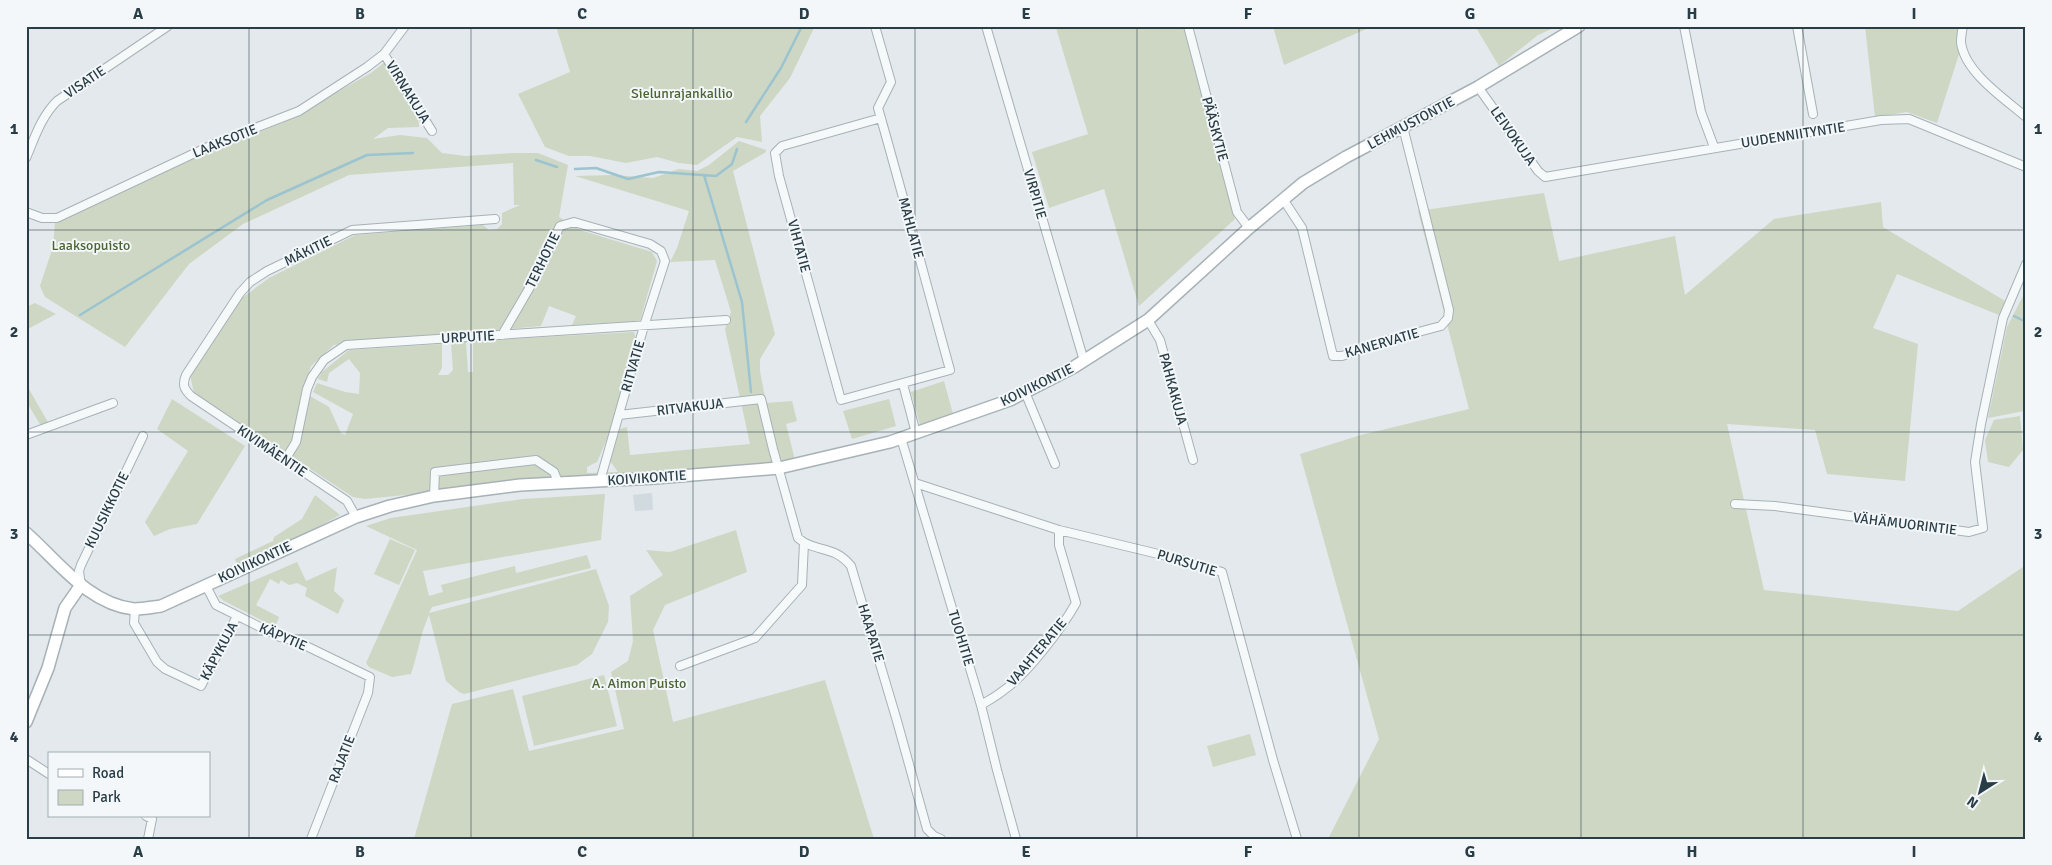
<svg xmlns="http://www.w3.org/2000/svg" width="2052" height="865" font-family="Signika,sans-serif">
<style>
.built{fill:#d1dadf}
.green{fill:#ced7c3}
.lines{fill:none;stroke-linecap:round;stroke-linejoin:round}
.stream{stroke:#9bc4d0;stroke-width:2.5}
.street-casing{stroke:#a7b2b7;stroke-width:10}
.secondary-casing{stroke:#a7b2b7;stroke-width:14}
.street{stroke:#f6f9fa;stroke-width:8}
.secondary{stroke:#fff;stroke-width:11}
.grid{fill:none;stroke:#293d47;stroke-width:1;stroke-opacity:0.55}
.labels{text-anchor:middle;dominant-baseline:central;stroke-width:4;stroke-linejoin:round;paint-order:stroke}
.street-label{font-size:14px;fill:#293d47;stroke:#f3f7f9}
.park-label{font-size:14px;fill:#4c6434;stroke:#f3f7f9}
.neatline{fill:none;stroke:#293d47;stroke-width:2}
.grid-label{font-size:16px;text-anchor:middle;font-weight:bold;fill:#293d47}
</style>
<rect width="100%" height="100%" fill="#e3e9ec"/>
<!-- built -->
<path class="built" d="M652 493 653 510 635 511 633 495Z"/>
<!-- green -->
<path class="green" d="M556 26H815L790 78 760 116 762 142 737 137 697 165 679 163 657 157 626 163 590 156H569L545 147 518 94 570 72Z
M1058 26H1184L1235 219 1139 306 1104 189 1049 208 1032 152 1088 134 1056 28Z
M1273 26H1373L1284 65Z
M1475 26H1558L1538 35 1499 66Z
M1865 26H1961V48L1937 123 1907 112 1875 117Z
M385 62 418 113 419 127 388 128 373 139 400 135 427 138 442 153 465 156 513 153H538L568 165 559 217 580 230 652 252 657 261 640 321 572 325 576 316 549 306 541 326 334 345 311 366 303 392 329 407 341 433 345 435 353 414 313 392 317 383 345 392 359 394 360 373 349 359 329 373 327 382 318 379 322 372 349 350 442 344V368L438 375H448L453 370 451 343 466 342 468 372H473V341L634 332 636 339 610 432 597 462 587 467V473L618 472 610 461 620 429 627 427 630 455 750 444 725 329 731 312 715 260 670 262 677 248 689 211 575 176 614 175 653 178 679 169 697 171 709 165 739 141 766 150V152L733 171 775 334 760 359V371L766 403 792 401 797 421 786 424 795 460 782 465 588 477 365 499 353 497 194 393 190 375 242 298 269 278 355 235 483 225 489 230 497 229 502 224V213L520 205H514L513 163 349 175 243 224 189 264 125 347 45 297 40 286 53 247 55 223 217 148 284 122 371 73Z
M1544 193 1559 261 1675 236 1685 295 1774 219 1881 202 1883 227 2005 301 1999 315 1897 274 1873 328 1918 344 1905 481 1827 474 1815 430 1727 424 1764 590 1958 611 2026 565V839H1328L1379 739 1300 454 1361 435 1469 409 1418 211Z
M2026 290V413L2024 411 1988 418 2007 327Z
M35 303 56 314 26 330V307Z
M944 381 953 414 920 425 911 392Z
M26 384 49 424 41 426 26 401Z
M172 399 245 446 197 524 170 529 154 536 145 522 188 451 157 429Z
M889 399 896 426 852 439 843 411Z
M2020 416 2023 450 2009 467 1988 462 1985 440 1994 420Z
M605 494 601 540 423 571 429 596 443 592 441 585 515 566 516 573 587 555 591 568 432 607 429 613 596 569 609 606 608 622 592 654 577 665 464 694 459 692 446 681 429 615C420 634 418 654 411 674L392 677 369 667 366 663 417 550 366 526 391 518 523 499Z
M315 495 340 515 318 527 237 565 235 559 273 541 274 537 302 519Z
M736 530 747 572 665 605 653 630 673 722 825 680 874 839H414L452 704 513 689 529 751 624 729 611 672 628 661 633 641 630 596 663 575 646 550 670 552Z
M390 539 415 550 399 585 374 574Z
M297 562 306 581 337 567 334 591 344 600 338 614 305 596 307 588 297 583 289 585 281 580 279 584 270 579 256 605 279 617 275 627 224 601 218 596Z
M604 675 617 726 534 746 522 696Z
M1250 734 1256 755 1213 767 1207 746Z"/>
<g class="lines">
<!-- stream -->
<path class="stream" d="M746 122 781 68 802 26
M536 160 557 167
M575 169 596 168 628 179 659 172 716 176 732 164 737 149
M704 175 742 302 751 392
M80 315 267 200 367 155 413 153
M2014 316 2026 322"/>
<!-- street casing -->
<g class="street-casing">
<path id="street" d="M875 26 891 82 878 108C903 195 926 283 950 370L841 400 779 176 775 153 782 146 881 118
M986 26 1084 361
M1188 26 1237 212 1249 228
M1684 26 1701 112 1714 147
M1797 26 1813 114
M1963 26C1962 31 1961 37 1961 42 1964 72 2005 99 2026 117
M384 54 432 131
M1478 87 1538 171 1545 177 1881 120 1909 119 2026 167
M26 158C35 137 41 117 57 101L168 26
M1283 199 1302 228 1333 356H1342L1388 340 1441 326 1448 318 1449 310 1403 127
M26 212 42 218H57L214 144 299 111 367 67 384 54 405 26
M1148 320 1160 340 1193 460
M502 335 530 287 560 226 574 222 650 244 661 251 665 261 644 326 600 481
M903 384 916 433
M1025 392 1055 464
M619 415 761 399 773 449 798 538C815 553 833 544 851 566L897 721 927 829 934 836 941 839
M26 435 113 403
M901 438 981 705 997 770 1016 839
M285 460 296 442 307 389 312 377 324 360 346 345 726 320
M915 483 1059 530 1179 559 1222 572 1273 760 1297 839
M434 496 435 472 536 460 554 472 558 482
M1735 504 1775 506 1969 532 1983 528 1975 462 1981 424 2003 318 2026 264
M356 517 347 501 191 396C184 389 182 385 186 375L240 293 250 282 267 271 352 230 495 219
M81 585 79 571 81 565 143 436
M206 586 216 605 280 637 296 641 370 677 368 693 311 839
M135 609 134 623 157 662 165 669 201 686 237 616
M680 666 755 638 802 585 804 543
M981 705C989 700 997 696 1004 690 1027 674 1062 628 1076 603L1059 545V530
M26 759 49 774
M146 816 152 819 148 839"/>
</g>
<!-- secondary casing -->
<g class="secondary-casing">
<path id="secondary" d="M26 533C58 561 88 604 134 609 143 609 153 607 161 606L356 517 390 506 434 496 520 485 655 478 779 468 890 442 1010 400 1074 367 1148 320 1249 228 1303 183 1346 157 1478 87 1579 26
M26 722 48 668 65 608 81 585"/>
</g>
<!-- street -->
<use href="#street" class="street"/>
<!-- secondary -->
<use href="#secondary" class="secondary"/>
</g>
<!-- grid -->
<path class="grid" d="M249 26V839M471 26V839M693 26V839M915 26V839M1137 26V839M1359 26V839M1581 26V839M1803 26V839M26 230H2026M26 432H2026M26 635H2026"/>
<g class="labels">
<!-- street labels -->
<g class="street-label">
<text transform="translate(85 82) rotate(-34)">VISATIE</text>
<text transform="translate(408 92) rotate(58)">VIRNAKUJA</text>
<text transform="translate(1411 123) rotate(-28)">LEHMUSTONTIE</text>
<text transform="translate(1215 129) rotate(75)">PÄÄSKYTIE</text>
<text transform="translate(1793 135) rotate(-9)">UUDENNIITYNTIE</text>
<text transform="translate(1513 136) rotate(55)">LEIVOKUJA</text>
<text transform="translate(225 141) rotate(-22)">LAAKSOTIE</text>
<text transform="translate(1035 194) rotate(74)">VIRPITIE</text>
<text transform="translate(911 228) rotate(75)">MAHLATIE</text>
<text transform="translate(799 246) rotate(75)">VIHTATIE</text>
<text transform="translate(308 251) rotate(-26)">MÄKITIE</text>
<text transform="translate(543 260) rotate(-64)">TERHOTIE</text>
<text transform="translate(468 337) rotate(-3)">URPUTIE</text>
<text transform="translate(1382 343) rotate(-16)">KANERVATIE</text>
<text transform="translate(633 366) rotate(-74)">RITVATIE</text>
<text transform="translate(1037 385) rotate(-26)">KOIVIKONTIE</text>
<text transform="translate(1173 389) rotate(75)">PAHKAKUJA</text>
<text transform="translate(690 407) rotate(-7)">RITVAKUJA</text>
<text transform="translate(272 451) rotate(34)">KIVIMÄENTIE</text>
<text transform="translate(647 478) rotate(-4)">KOIVIKONTIE</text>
<text transform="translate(107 510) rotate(-64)">KUUSIKKOTIE</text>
<text transform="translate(1905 524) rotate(7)">VÄHÄMUORINTIE</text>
<text transform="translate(255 562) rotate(-25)">KOIVIKONTIE</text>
<text transform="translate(1187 563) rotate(17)">PURSUTIE</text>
<text transform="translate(871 633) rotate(73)">HAAPATIE</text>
<text transform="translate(283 637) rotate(23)">KÄPYTIE</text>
<text transform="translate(961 638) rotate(73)">TUOHITIE</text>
<text transform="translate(219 651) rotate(-62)">KÄPYKUJA</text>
<text transform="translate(1037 652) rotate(-50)">VAAHTERATIE</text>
<text transform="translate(342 759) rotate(-69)">RAJATIE</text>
</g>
<!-- park labels -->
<g class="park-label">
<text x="682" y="93">Sielunrajankallio</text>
<text x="91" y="245">Laaksopuisto</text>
<text x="639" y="683">A. Aimon Puisto</text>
</g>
</g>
<!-- border -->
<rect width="2052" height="865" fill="none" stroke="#f3f7f9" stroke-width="55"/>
<!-- legend -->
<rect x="48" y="752" width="162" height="65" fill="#f3f7f9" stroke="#a2adb2"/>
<rect x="58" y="769" width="25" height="8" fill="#ffffff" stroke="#a2adb2"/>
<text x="92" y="778" font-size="15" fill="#293d47">Road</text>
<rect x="58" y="790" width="25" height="15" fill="#ced7c3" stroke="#a2adb2"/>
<text x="92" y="802" font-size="15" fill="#293d47">Park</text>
<!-- north arrow -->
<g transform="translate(1980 792) rotate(216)" stroke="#f3f7f9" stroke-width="4" paint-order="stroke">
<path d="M0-4L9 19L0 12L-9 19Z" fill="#293d47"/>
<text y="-8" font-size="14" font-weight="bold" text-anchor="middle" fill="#293d47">N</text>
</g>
<rect x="28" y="28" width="1996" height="810" class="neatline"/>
<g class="grid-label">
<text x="138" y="19">A</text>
<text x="360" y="19">B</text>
<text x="582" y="19">C</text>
<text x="804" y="19">D</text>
<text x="1026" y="19">E</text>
<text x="1248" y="19">F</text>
<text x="1470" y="19">G</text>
<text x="1692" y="19">H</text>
<text x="1914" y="19">I</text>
<text x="14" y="134">1</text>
<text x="2038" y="134">1</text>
<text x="14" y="337">2</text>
<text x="2038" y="337">2</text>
<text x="14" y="539">3</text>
<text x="2038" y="539">3</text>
<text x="14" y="742">4</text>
<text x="2038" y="742">4</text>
<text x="138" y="857">A</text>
<text x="360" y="857">B</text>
<text x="582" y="857">C</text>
<text x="804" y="857">D</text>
<text x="1026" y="857">E</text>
<text x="1248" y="857">F</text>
<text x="1470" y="857">G</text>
<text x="1692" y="857">H</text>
<text x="1914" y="857">I</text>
</g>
</svg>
